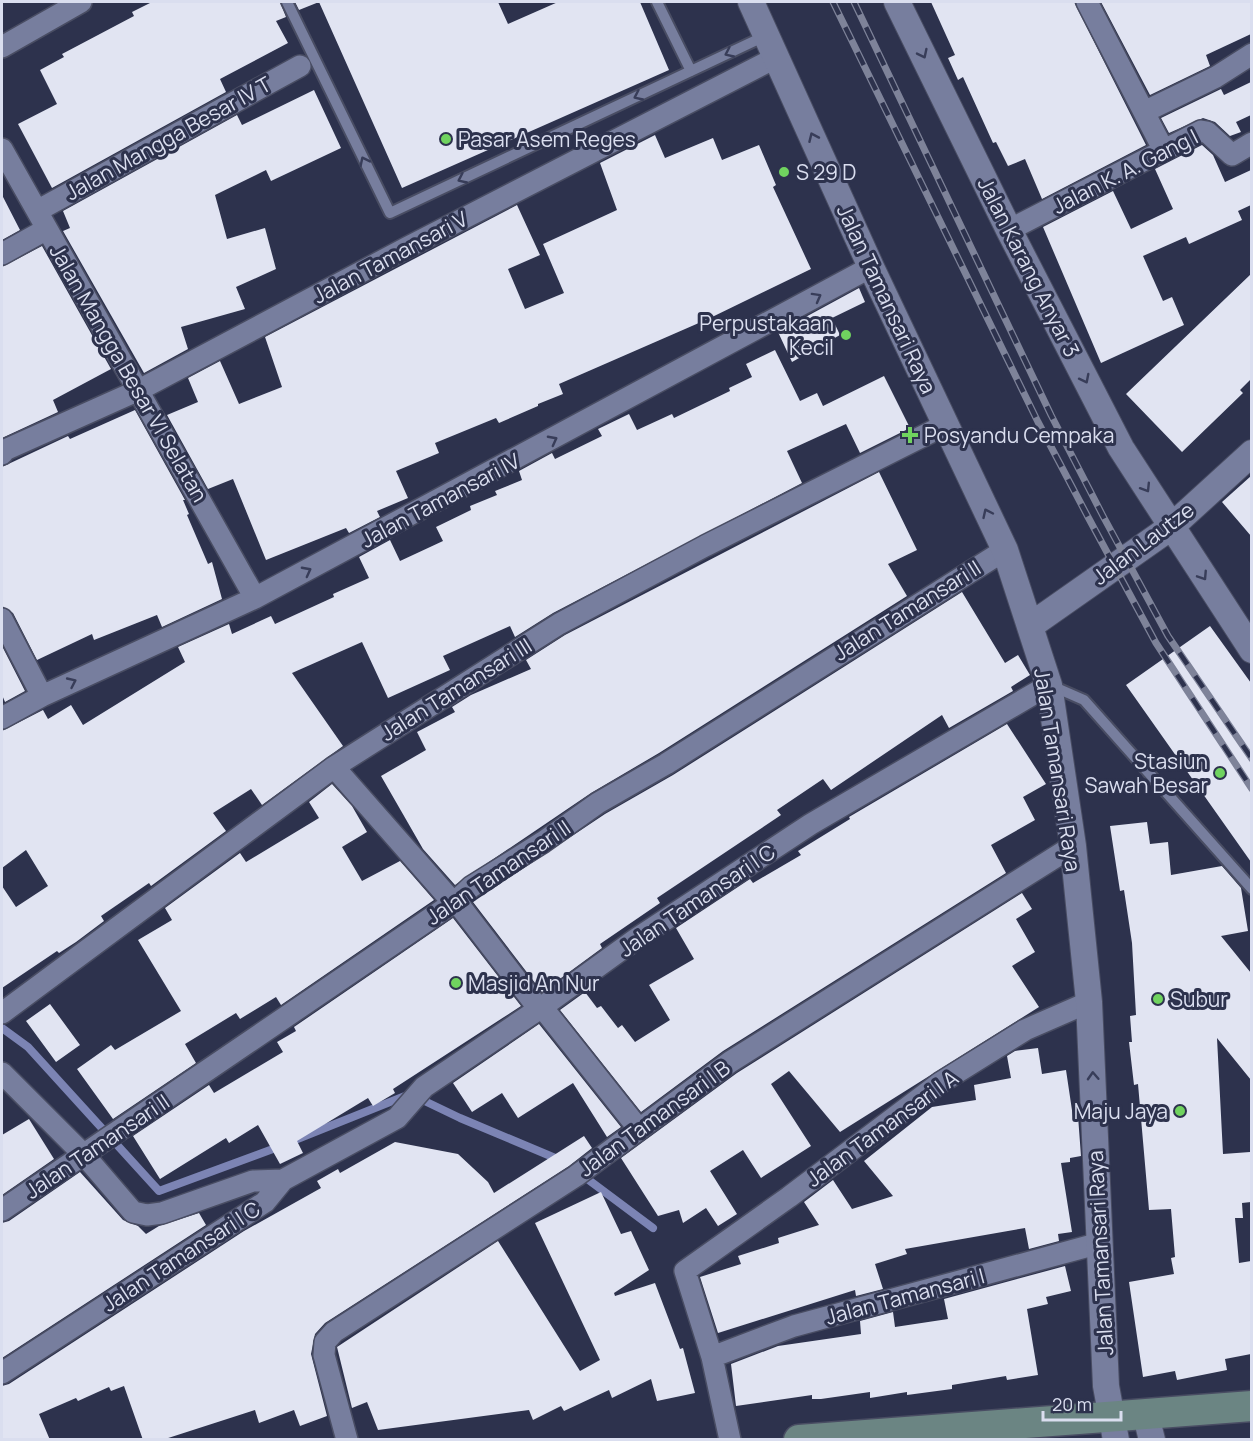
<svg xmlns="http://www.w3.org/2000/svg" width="1253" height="1441" font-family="Manrope,sans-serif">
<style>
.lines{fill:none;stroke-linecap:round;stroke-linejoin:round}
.stream{stroke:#7c84b4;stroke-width:8}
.building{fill:#e1e4f2}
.service-casing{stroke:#494d63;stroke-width:14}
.minor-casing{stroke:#494d63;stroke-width:24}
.tertiary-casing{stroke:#494d63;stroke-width:28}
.secondary-casing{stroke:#494d63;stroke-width:33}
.service{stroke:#777e9e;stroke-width:10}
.minor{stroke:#777e9e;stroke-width:21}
.tertiary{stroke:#777e9e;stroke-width:26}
.secondary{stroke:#6b8583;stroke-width:30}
.rail-casing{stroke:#7e8399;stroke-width:7}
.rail{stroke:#2d324d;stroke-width:4.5;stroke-dasharray:14;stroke-linecap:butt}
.oneway{stroke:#383d59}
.poi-dot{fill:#70d35f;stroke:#2d324d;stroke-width:2}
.labels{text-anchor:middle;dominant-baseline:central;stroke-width:6;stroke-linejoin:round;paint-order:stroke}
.street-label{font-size:21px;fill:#dadeef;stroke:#2d324d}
.poi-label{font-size:21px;fill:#dadeef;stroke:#2d324d;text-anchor:start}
</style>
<rect width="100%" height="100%" fill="#2d324d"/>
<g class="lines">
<!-- stream -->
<path class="stream" d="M2 1028 28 1047 159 1191 281 1146
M295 1140 410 1094 460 1118 560 1160
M582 1175 653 1228"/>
</g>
<!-- building -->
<path class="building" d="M152 2H280L286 17 276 21 288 43 220 79 226 92 52 188 18 124 57 104 40 70 64 57 62 54 134 16 132 12Z
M295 2H498L508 24 558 2H640L669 70 402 188 319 2 299 10Z
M931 2H1074L1146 145 1042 199 1025 159 1008 166 996 142 993 143 963 77 958 80 948 58 955 55Z
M1101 2H1251V34L1206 55 1210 66 1150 95Z
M1251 82V115L1236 122 1241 132 1230 136 1215 122 1203 118 1169 133 1161 118 1221 89 1224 95Z
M314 90 341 148 271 181 266 170 215 195 227 239 265 228 276 269 236 287 245 309 181 327 188 349 144 373 63 231 70 228 63 211 237 115 242 125Z
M655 135 665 158 713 138 722 160 759 145 776 185 773 187 811 269 708 319 559 384 563 394 538 404V406L499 423 496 418 435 443 439 453 396 471 408 498 377 511 380 517 349 533 346 528 266 560 233 479 208 489 167 415 198 402 188 378 220 361 239 404 282 387 265 337 517 205 540 255 508 269 525 309 564 293 543 244 617 210 600 163Z
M1202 145 1213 155 1225 182 1251 170V205L1238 211 1242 220 1189 244 1186 237 1143 256 1163 301 1172 297 1184 325 1101 363 1043 227 1113 191 1131 229 1173 209 1155 169Z
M2 195 20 230 2 240Z
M42 246 111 369 53 400 58 412 2 438V267Z
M1251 274V379L1240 390 1243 393 1182 452 1126 394Z
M859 288 865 302 832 318 840 335 792 362 778 332Z
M775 350 800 401 817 393 823 406 884 376 910 428 860 453 846 424 787 451 802 483 553 613 515 637 510 626 443 656 450 670 388 698 362 642 292 673 343 746 262 805 251 789 213 813 226 831 151 886 149 883 101 916 104 921 76 942 59 953 57 951 2 988V886L16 907 48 886 26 850 2 868V731L43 710 48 719 71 705 83 725 185 662 178 647 229 624 232 634 271 616 275 624 334 597 333 594 369 578 359 557 390 540 400 561 443 541 436 527 471 510 470 506 497 495 495 491 522 480 519 471 552 453 555 459 602 436 598 429 629 414 637 430 672 414 674 418 730 391 729 388 752 377 746 364Z
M135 410 185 500H183L189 514 187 515 208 564 212 562 222 599 162 627 157 615 94 640 92 634 37 660 13 613 2 606V467L68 436 70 439Z
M879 472 917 550 888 564 907 596 659 753 591 793 455 885 423 849 381 776 426 750 417 732 455 712 452 707 471 695 531 669 526 660 565 635Z
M1251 476V536L1222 502Z
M962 592 1005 663 1018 655 1030 675 1011 687 1013 691 949 728 942 715 831 790 823 779 777 810 781 815 657 898 660 903 600 944 602 948 542 992 473 902 605 814 673 775Z
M1210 626 1251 683V862L1126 685Z
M2 646 25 691 5 702 2 695Z
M1007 724 1046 784 1023 797 1035 820 991 845 1006 873 723 1051 641 1112 560 1010 585 992 597 1008 601 1006 618 1028 622 1025 635 1042 670 1020 649 985 694 959 676 928 750 879 753 883 801 855 798 851 850 819 849 817Z
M332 784 352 806 367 832 342 847 362 881 400 861 434 900 281 1005 276 997 240 1019 236 1013 185 1044 196 1063 113 1119 77 1069 111 1045 115 1050 181 1011 138 940 172 920 165 908 240 853 246 862 319 818 309 802Z
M1147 822 1150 844 1168 842 1171 875 1222 866 1241 888 1248 931 1221 936 1251 973V1080L1217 1038 1223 1154 1250 1152 1251 1202 1242 1203 1243 1218H1235L1239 1263 1251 1261V1354L1225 1359 1227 1370 1177 1380 1175 1371 1143 1377 1129 1282 1174 1274 1171 1258 1175 1257 1171 1209 1149 1210 1138 1084 1134 1085 1129 1042H1132L1130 1016 1136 1015 1132 943 1124 890 1120 891 1110 826Z
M1022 893 1032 909 1016 919 1035 952 1012 966 1039 1007 840 1132 789 1071 771 1084 811 1146 761 1178 743 1150 710 1171 737 1214 718 1226 706 1208 683 1223 679 1210 658 1216 621 1158 737 1073Z
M453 918 521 1006 393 1089 395 1093 373 1106 368 1098 297 1141 303 1153 280 1164 258 1125 229 1143 226 1138 160 1179 133 1136 209 1085 214 1093 283 1052 277 1042 296 1031 294 1027Z
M50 1004 80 1045 56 1062 26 1021Z
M539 1024 621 1127 607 1137 573 1083 518 1118 502 1093 472 1112 453 1083Z
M1038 1048 1042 1074 1066 1070 1073 1117 1078 1116 1081 1156 1070 1158V1162L1061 1163 1072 1232 1058 1234 1059 1241 1029 1249 1025 1228 905 1249 907 1254 875 1264 883 1289 856 1296 855 1290 718 1333 700 1277 741 1264 738 1256 779 1243 778 1238 819 1225 804 1202 833 1180 852 1209 893 1196 864 1161 932 1107 976 1100 974 1085 1011 1078 1007 1056 1015 1051Z
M29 1119 54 1159 2 1195V1135Z
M584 1136 592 1148 569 1166 325 1323 315 1334 311 1354 327 1416 300 1426 294 1410 259 1423 255 1410 162 1440H143L124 1386 111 1391 109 1387 78 1401 76 1398 39 1414 50 1440H2V1386L9 1384 244 1231 321 1188 317 1181 338 1169 340 1173 395 1142 458 1154 488 1182 494 1193Z
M80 1172 123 1220 138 1226 146 1234 159 1226 199 1213 206 1225 2 1358V1223L9 1221Z
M601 1192 621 1234 631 1231 649 1270 614 1293 615 1296 655 1283 680 1349 683 1348 695 1393 657 1401 651 1379 612 1398 609 1390 564 1411 561 1406 533 1420 529 1410 378 1430 367 1402 352 1408 337 1347 498 1241 580 1371 600 1360 535 1223Z
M1065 1266 1071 1291 1046 1297 1048 1304 1027 1309 1038 1375 1007 1380 1006 1376 952 1385V1389L907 1395V1392L870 1398V1392L821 1399H812V1395L736 1406 731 1364 778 1346 861 1334 860 1321 893 1312 895 1327 948 1319 944 1299Z"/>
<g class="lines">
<!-- service casing -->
<g class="service-casing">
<path id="service" d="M287 2 390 213 765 36
M657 2 691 71
M1052 686 1084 700 1252 889"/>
</g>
<!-- minor casing -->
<g class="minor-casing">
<path id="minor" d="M1087 2 1163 149
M2 47 81 2
M1144 112 1216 77 1252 54
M2 149 255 598
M37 211 300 66
M1009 230 1201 131 1207 132 1232 155 1252 143
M2 254 47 229
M2 454 5 450 139 390 408 247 777 57
M2 619 42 696
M2 718 42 696 255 598 871 267
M334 767 449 898 456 901 539 1009
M542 1007 638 1128
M2 1013 334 767 559 624 705 546 947 424
M2 1073 85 1156 133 1212 147 1215 162 1213 253 1181 283 1180
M2 1210 456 901 471 887 543 842 598 803 666 764 1005 550
M712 1357 794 1326 1100 1243
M2 1373 265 1202 283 1180 397 1118 424 1087 542 1007 636 939 811 824 1049 685
M347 1440 324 1355 325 1342 334 1332 576 1176 730 1062 1073 846
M730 1440 712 1357 685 1271 789 1197 940 1083 1025 1030 1089 1002"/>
</g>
<!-- tertiary casing -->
<g class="tertiary-casing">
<path id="tertiary" d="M751 2 871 267 1005 550 1049 685 1073 846 1089 1002 1106 1386 1116 1440
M897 2 1009 230 1121 448 1252 650
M1030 626 1171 527 1252 453
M1146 1416 1152 1440"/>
</g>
<!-- secondary casing -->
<g class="secondary-casing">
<path id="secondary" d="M799 1440 1252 1406"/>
</g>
<!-- service -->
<use href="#service" class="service"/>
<!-- minor -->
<use href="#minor" class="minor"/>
<!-- tertiary -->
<use href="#tertiary" class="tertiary"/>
<!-- secondary -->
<use href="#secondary" class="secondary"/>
<!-- rail casing -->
<g class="rail-casing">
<path id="rail" d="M833 2 1038 422 1088 517 1156 643 1252 789
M854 2 1051 415 1103 516 1168 636 1252 759"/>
</g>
<!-- rail -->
<use href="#rail" class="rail"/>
</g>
<!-- one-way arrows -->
<defs><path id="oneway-chevron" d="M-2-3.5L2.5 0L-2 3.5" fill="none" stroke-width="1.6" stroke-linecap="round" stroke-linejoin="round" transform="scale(1.5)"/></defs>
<g class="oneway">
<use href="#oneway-chevron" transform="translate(729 53) rotate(155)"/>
<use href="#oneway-chevron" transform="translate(923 54) rotate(64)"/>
<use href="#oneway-chevron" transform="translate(638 96) rotate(155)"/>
<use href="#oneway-chevron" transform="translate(813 137) rotate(-114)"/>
<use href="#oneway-chevron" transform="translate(364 161) rotate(-116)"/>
<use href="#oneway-chevron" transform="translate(462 179) rotate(155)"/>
<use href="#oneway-chevron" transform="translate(817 297) rotate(-29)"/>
<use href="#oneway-chevron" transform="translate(1085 379) rotate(63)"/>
<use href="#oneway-chevron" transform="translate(553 440) rotate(-28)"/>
<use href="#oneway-chevron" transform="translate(1146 488) rotate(58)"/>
<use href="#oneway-chevron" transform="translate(987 513) rotate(-115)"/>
<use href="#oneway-chevron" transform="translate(307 571) rotate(-28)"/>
<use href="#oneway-chevron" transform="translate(1203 576) rotate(57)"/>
<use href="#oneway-chevron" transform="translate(72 682) rotate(-25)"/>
<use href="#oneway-chevron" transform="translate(1093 1076) rotate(-93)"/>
</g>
<!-- markers -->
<g class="poi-dot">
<circle cx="446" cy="139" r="6"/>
<circle cx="784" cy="172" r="6"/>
<circle cx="846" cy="335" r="6"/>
<path d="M907 426h6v6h6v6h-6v6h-6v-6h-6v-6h6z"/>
<circle cx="1220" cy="773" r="6"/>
<circle cx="456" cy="983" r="6"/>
<circle cx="1158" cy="999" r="6"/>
<circle cx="1180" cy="1111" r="6"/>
</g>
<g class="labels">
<!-- street labels -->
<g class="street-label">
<text transform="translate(168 138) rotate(-29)">Jalan Mangga Besar IV T</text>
<text transform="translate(1125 171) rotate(-27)">Jalan K. A. Gang I</text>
<text transform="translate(390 257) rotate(-28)">Jalan Tamansari V</text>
<text transform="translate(1029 267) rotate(63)">Jalan Karang Anyar 3</text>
<text transform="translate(887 299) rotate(65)">Jalan Tamansari Raya</text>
<text transform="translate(129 373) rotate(60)">Jalan Mangga Besar VI Selatan</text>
<text transform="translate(440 500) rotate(-28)">Jalan Tamansari IV</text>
<text transform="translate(1143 543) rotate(-37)">Jalan Lautze</text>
<text transform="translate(907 610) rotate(-32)">Jalan Tamansari II</text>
<text transform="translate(456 689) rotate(-32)">Jalan Tamansari III</text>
<text transform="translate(1058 770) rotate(81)">Jalan Tamansari Raya</text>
<text transform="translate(498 872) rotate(-34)">Jalan Tamansari II</text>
<text transform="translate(697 900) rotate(-34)">Jalan Tamansari I C</text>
<text transform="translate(654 1118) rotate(-36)">Jalan Tamansari I B</text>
<text transform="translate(882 1128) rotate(-36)">Jalan Tamansari I A</text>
<text transform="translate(97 1146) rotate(-34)">Jalan Tamansari II</text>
<text transform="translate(1100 1253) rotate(-93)">Jalan Tamansari Raya</text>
<text transform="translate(181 1256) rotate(-33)">Jalan Tamansari I C</text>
<text transform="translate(905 1296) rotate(-15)">Jalan Tamansari I</text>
</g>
<!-- poi labels -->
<g class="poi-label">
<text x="458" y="139">Pasar Asem Reges</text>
<text x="796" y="172">S 29 D</text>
<text x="834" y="323" text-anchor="end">Perpustakaan<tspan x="834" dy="24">Kecil</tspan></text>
<text x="924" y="435">Posyandu Cempaka</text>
<text x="1208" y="761" text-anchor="end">Stasiun<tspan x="1208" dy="24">Sawah Besar</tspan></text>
<text x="468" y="983">Masjid An Nur</text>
<text x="1170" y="999">Subur</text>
<text x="1168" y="1111" text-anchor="end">Maju Jaya</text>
</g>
</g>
<!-- border -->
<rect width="1253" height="1441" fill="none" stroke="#dadeef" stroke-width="6"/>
<!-- scale -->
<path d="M1043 1411v9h78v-9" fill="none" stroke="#dadeef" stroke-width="3"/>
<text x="1052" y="1411" font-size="18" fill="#dadeef" stroke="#2d324d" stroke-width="4.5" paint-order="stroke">20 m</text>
</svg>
